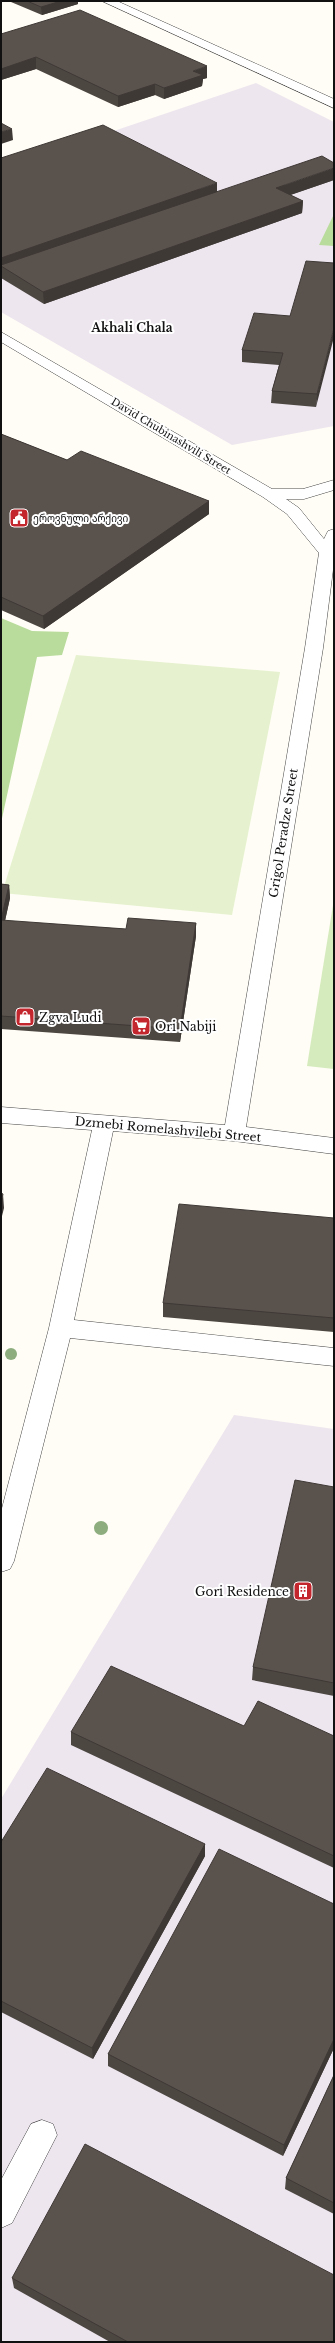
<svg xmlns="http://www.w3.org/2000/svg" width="335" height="2343" font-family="'Libre Baskerville','Noto Sans Georgian',serif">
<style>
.industrial{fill:#eee6ef}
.green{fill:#d5ebbd}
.forest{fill:#b9dc9c}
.pitch{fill:#e6f2cf}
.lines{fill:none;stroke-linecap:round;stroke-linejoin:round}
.minor-casing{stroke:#444;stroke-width:1}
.minor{fill:#fff;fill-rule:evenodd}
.tree{fill:#8dad7f}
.wall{fill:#4d4742}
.shaded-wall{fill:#3f3936}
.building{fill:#5a524d;stroke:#3f3936}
.labels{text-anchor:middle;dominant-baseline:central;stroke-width:4;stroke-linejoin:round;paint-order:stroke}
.far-street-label{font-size:10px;fill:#111;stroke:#fff}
.far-poi-label{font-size:10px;fill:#111;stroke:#fff;text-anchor:start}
.far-quarter-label{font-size:12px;font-weight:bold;fill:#111;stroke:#fff}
.street-label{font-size:12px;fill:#111;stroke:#fff}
.poi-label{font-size:12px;fill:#111;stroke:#fff;text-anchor:start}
</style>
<rect width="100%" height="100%" fill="#fffdf5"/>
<!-- industrial -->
<path class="industrial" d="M256 83 334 122V426L232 445 1 312V169Z
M234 1415 334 1429V2342H1V1799Z"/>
<!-- green -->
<path class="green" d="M334 899V1069L307 1066Z"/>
<!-- forest -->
<path class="forest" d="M334 214V246L319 245Z
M1 618 32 631 69 632 62 655 37 657 1 823Z"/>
<!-- pitch -->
<path class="pitch" d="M76 655 280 672 232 915 2 893Z"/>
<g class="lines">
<!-- minor casing -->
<g class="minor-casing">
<path id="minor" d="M102 1H117L334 99V108Z
M1 332 272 489H303L334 480V490L304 499H286L299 508 324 539 328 531 334 529V562L323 648 246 1127 334 1138V1154L234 1141 113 1131 74 1320 334 1348V1366L70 1338 14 1561 10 1569 1 1572V1512L49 1328 92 1130 1 1123V1107L225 1125 305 648 319 553 287 514 263 497 1 342Z
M42 2120 53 2124 57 2135 12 2223 1 2228V2180L31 2124Z"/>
</g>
<!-- minor -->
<use href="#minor" class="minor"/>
</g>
<!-- trees -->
<g class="tree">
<circle cx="11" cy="1354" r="6"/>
<circle cx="101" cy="1528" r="7"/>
</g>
<!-- wall -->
<path class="wall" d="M11 1H78V4L42 15 11 2Z
M1 34 207 78 203 79 202 86 164 99 155 95 118 107 36 69 1 80Z
M1 158 217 192 334 180 290 195 303 201 302 213 44 304 1 278Z
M334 263 316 407 271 403 272 391 279 365 242 362V350L290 316Z
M1 434 67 460 209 501V514L44 629 1 610Z
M1 884 9 885 10 898 5 921 126 929 196 923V936L180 1042 1 1029Z
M334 1218V1332L163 1317V1303Z
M334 1487V1696L252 1680 253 1667Z
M244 1726 334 1736V1868L71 1745V1732Z
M1 1842 205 1844V1856L93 2059 1 2012Z
M334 1904V2048L283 2156 108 2066V2054Z
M334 2075V2214L285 2189 286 2178Z
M12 2278 334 2342H110L14 2288Z"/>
<!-- shaded-wall -->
<path class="shaded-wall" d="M61 1H78V4L42 15 41 7Z
M36 57V69L1 80V69Z
M207 66V78L203 79 202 86 164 99V88L193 71Z
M155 84V95L118 107V96Z
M12 129 13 140 1 144V132Z
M334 168V180L276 200V188Z
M217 183V195L1 266V258Z
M303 201 302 213 44 304 43 292Z
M334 328V337L316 407 317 394Z
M209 501V514L44 629 43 616Z
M9 885 10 898 2 934 1 920Z
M196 923V936L180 1042V1029Z
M3 1194 4 1208 1 1220V1202Z
M205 1844V1856L93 2059 92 2048Z
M334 2039V2048L283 2156 284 2145Z"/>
<!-- building -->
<path class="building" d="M27 1H61L41 7Z
M80 10 207 66 193 71 203 75 164 88 155 84 118 96 36 57 1 69V34Z
M1 123 12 129 1 132Z
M103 125 217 183 1 258V158Z
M322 156 334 163V168L276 188 303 201 43 292 1 266V265Z
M306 261 334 263V328L317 394 272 391 283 353 242 350 254 313 290 316Z
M1 434 67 460 81 451 209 501 43 616 1 597Z
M1 884 9 885 1 920Z
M128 918 196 923 180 1029 1 1016V920L126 929Z
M1 1193 3 1194 1 1202Z
M179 1204 334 1218V1318L163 1303Z
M295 1480 334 1487V1683L253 1667Z
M111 1666 244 1726 258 1701 334 1736V1856L71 1732Z
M47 1768 205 1844 92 2048 1 2001V1842Z
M219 1849 334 1904V2039L284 2145 108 2054Z
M334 2075V2203L286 2178Z
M85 2144 334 2275V2342H128L12 2278Z"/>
<!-- icons -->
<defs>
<g id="civic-square" transform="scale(1)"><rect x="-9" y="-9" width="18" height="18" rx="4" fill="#c4262e" stroke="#fff"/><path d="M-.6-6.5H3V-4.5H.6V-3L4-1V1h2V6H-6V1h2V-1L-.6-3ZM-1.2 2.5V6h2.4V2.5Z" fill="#fff"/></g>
<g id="shop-square" transform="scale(1)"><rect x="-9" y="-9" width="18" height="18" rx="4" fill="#c4262e" stroke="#fff"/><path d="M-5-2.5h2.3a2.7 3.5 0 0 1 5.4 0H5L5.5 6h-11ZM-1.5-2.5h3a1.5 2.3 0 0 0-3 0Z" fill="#fff"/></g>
<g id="supermarket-square" transform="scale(1)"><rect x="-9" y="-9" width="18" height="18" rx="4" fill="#c4262e" stroke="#fff"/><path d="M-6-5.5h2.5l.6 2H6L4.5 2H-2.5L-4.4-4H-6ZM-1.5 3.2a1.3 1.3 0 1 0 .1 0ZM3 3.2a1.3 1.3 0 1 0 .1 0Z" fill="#fff"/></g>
<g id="building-square" transform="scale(1)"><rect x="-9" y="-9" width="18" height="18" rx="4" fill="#c4262e" stroke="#fff"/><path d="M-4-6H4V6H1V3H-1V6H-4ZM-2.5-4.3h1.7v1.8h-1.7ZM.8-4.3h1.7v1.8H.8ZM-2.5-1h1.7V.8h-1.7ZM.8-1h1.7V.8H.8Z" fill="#fff"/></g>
</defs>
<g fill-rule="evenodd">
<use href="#civic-square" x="19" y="518"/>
<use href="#shop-square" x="25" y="1017"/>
<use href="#supermarket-square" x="141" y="1026"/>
<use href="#building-square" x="303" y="1591"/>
</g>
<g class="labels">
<!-- far-street labels -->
<g class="far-street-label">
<text transform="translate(171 436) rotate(31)">David Chubinashvili Street</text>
</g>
<!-- far-poi labels -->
<g class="far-poi-label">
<text x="33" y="518">ეროვნული არქივი</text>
</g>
<!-- far-quarter labels -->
<g class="far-quarter-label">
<text x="132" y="327">Akhali Chala</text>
</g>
<!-- street labels -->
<g class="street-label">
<text transform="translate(283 833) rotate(-81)">Grigol Peradze Street</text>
<text transform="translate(168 1129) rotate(5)">Dzmebi Romelashvilebi Street</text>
</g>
<!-- poi labels -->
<g class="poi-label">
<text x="39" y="1017">Zgva Ludi</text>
<text x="155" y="1026">Ori Nabiji</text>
<text x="289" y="1591" text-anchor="end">Gori Residence</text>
</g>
</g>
<!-- border -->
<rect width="335" height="2343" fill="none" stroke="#111111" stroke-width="4"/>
</svg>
